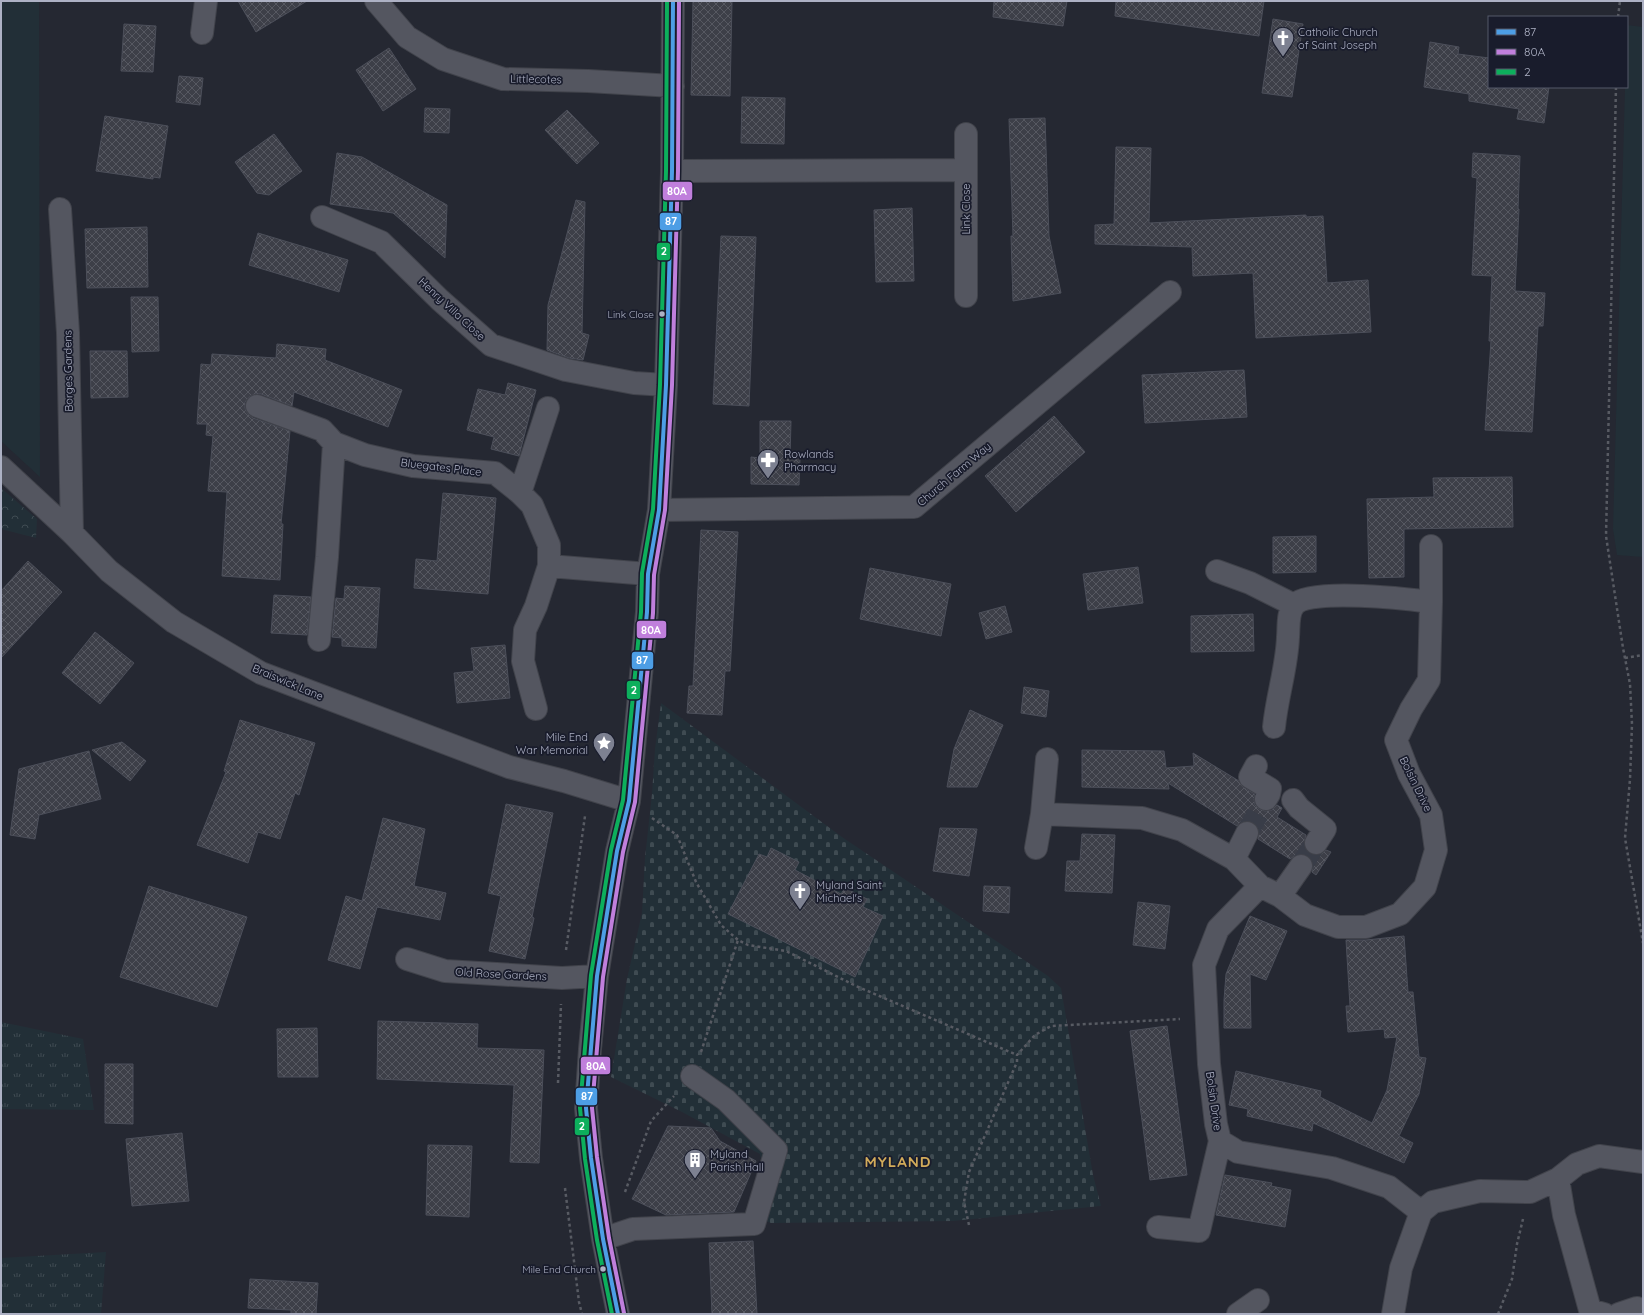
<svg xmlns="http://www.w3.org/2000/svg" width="1644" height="1315" font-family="Quicksand,sans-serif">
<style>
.grass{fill:url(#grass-tufts)}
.forest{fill:url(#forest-crowns)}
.cemetery{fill:url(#cemetery-stones)}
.park{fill:#222f37}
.building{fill:url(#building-cross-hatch);stroke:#4c4f5a}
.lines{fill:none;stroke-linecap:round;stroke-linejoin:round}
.minor-tunnel{stroke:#393d48;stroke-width:22;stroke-dasharray:22 11;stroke-linecap:butt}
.minor-casing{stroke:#41434b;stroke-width:24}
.path{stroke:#585b63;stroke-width:2.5;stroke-dasharray:3 3;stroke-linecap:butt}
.minor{stroke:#545660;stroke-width:22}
.bus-1-casing{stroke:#191c2c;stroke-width:7}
.bus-2-casing{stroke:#191c2c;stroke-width:7}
.bus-3-casing{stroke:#191c2c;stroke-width:7}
.bus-1{stroke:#4d9ee5;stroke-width:4}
.bus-2{stroke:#c07fdc;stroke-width:4}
.bus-3{stroke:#0daf5c;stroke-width:4}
.bus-dot{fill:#adb1c4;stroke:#191c2c;stroke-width:1.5}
.labels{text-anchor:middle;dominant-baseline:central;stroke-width:3.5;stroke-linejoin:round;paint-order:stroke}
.bus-label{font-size:10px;fill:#adb1c4;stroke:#191c2c;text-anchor:end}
.poi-label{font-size:11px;fill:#adb1c4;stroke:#191c2c;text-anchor:start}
.street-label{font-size:11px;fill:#adb1c4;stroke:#191c2c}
.district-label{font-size:15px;font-weight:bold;letter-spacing:1px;fill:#d2ab5a;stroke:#191c2c}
.line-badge{stroke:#191c2c;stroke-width:1.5}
.badge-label{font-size:11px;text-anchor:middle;font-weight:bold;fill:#fff}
</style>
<defs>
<pattern id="grass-tufts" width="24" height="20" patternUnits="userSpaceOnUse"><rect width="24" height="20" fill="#222f37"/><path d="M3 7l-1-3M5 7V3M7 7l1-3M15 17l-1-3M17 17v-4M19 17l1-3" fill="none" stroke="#3f4b52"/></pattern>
<pattern id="forest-crowns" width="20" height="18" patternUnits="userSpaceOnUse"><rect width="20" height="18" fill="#222f37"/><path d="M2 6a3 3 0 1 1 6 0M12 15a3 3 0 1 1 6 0" fill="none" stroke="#3f4b52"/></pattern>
<pattern id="cemetery-stones" width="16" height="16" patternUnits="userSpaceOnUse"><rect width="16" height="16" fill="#222f37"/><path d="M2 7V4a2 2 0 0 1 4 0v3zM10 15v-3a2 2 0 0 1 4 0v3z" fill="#3f4b52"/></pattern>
<pattern id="building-cross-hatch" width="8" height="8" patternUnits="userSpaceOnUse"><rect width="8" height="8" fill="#3d3f48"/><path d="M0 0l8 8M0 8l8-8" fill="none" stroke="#565861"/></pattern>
</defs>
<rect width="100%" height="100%" fill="#252832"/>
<!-- grass -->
<path class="grass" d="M1 1022 83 1039 94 1110 1 1109Z
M106 1252 101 1314H1V1258Z"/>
<!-- forest -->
<path class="forest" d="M1 488 37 519 36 538 1 529Z"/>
<!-- cemetery -->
<path class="cemetery" d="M661 703 842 837 1048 976 1061 988 1093 1175 1101 1206 953 1221 771 1223 752 1215 765 1181 760 1154 682 1112 611 1077 627 979 642 913 645 858 652 794 655 749Z"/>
<!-- park -->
<path class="park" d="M1 1H39L40 477 1 441Z
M1627 25 1643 27V557L1617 555 1613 529 1625 87H1627Z"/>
<!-- building -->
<path class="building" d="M238 1H307L256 32Z
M693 1H732L730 96 691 95Z
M994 1H1067L1063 26 993 17Z
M1116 1H1264L1259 36 1115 16Z
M1273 19 1303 24 1292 97 1262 93Z
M124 24 156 26 153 72 121 71Z
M1430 42 1459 47 1458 54 1489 58V87H1549L1544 123 1517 119 1519 109 1469 101V94L1424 87Z
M389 48 416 89 383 111 356 70Z
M179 76 203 78 200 105 176 102Z
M742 97 785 98 784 144 741 143Z
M425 108 450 109 449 133 424 132Z
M567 110 599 143 577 164 545 130Z
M105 116 168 126 160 178 153 177V179L96 171Z
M1045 118 1049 236 1061 293 1013 301 1011 236H1013L1009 119Z
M274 134 302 171 269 195 257 193 235 162Z
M1116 147 1151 148 1149 223 1306 215V217L1323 216 1327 283 1368 280 1371 332 1256 338 1253 273 1193 276 1192 247 1095 244V225L1114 224Z
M337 153 362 157 447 205 445 258 393 213 330 204Z
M1473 153 1520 156 1518 209H1519L1515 291 1545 293 1543 326H1538L1532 432 1485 430 1491 341H1489L1492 276 1472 275 1477 178 1472 177Z
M576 200 585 202 582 333 589 335 583 360 569 358 547 350 548 305Z
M912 208 914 281 876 282 874 210Z
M147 227 148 287 87 288 85 229Z
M258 233 348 260 339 292 249 265Z
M721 236 756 237 749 406 713 404Z
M131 297H158L159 351 132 352Z
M277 344 326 349 325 360 402 390 388 427 294 392 292 406 261 394H255L249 397 245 402V408L248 414 253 418 290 431 281 524H283L280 580 222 576 227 492 208 491 213 436 206 435 207 424H197L201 364 211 365 212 354 276 358Z
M90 351H127L128 397 91 398Z
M1244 370 1247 417 1145 423 1142 375Z
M508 383 536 390 519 456 491 449 494 437 467 430 478 389 505 395Z
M1054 416 1085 452 1016 512 985 476Z
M760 421H791L790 458H800L799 485 751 484V457L760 458Z
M1512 477 1513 527 1404 529V577L1369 578 1367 499 1434 497 1433 478Z
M443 493 496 498 488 594 414 588 416 559 437 561Z
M701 530 738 532 730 671H725L722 715 687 713 689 686H693Z
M1316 536V572L1273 573V537Z
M28 561 62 592 1 658V591Z
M1138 567 1143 603 1088 610 1083 574Z
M870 568 951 584 941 636 860 619Z
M345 586 380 588 376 648 342 646V638L332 637 336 598 344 599Z
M274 595 311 597 307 635 271 633Z
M1005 606 1012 632 986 639 979 613Z
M1253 614 1254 651 1191 652V616Z
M95 632 134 663 100 704 62 673Z
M505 645 510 698 457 703 454 673 474 671 471 648Z
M1024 687 1049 691 1046 717 1021 713Z
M970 710 1003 725 977 787H947L954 749Z
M240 720 315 743 299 795 295 793 280 839 258 832 248 863 197 845 226 772 224 771Z
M122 742 146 761 130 781 92 750Z
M1082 750 1164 751 1166 768 1194 766 1193 753 1239 781 1243 787 1255 794 1254 799 1255 805 1259 809 1265 811 1272 810 1277 805 1282 808 1277 817 1306 835 1304 843 1305 849 1309 853 1316 855 1322 854 1326 850 1331 852 1316 875 1312 872 1313 867 1312 861 1308 856 1302 854 1296 855 1290 859 1258 839 1259 832 1258 826 1253 822 1246 821 1240 822 1237 826 1168 783 1169 789 1082 787Z
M89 751 101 799 39 815 35 839 10 835 19 769Z
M506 804 553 813 532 917 534 918 525 959 489 951 501 896 488 893Z
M383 818 425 829 414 886 446 893 440 920 377 907 360 969 328 960 346 896 362 901Z
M940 828 977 829 969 876 933 871Z
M1082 834 1115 835 1112 893 1065 891 1067 861H1080Z
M771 848 799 862 795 870 841 894 845 888 867 899 863 907 883 916 855 977 728 914 759 854 767 857Z
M149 886 247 917 217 1007 120 977Z
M984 886 1010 887 1009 913 983 911Z
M1138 902 1170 906 1165 949 1133 945Z
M1250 916 1287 931 1266 980 1250 974 1251 1028H1224V1000L1226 974Z
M1404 936 1408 992H1413L1419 1057 1426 1058 1419 1094 1399 1136 1413 1143 1404 1163 1313 1123 1312 1131 1247 1116 1248 1109 1229 1105 1236 1071 1321 1091 1320 1097 1372 1123 1387 1090 1397 1037 1385 1038 1384 1029 1348 1032 1346 1006H1350L1346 940H1366Z
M378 1021 478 1024 477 1048 544 1050 539 1163 510 1162 514 1085 377 1079Z
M1167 1026 1187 1175 1150 1180 1130 1031Z
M317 1028 318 1077H278L277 1029Z
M105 1064H133V1124L105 1123Z
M668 1126 711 1128 720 1141 756 1161 734 1212 666 1215 632 1199Z
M182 1133 189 1201 132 1206 126 1139Z
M428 1145 472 1146 469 1217 426 1215Z
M1225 1175 1272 1183 1271 1186 1291 1190 1285 1227 1216 1215Z
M753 1241 757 1314H712L709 1243Z
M250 1279 318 1283 316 1314H291V1310L248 1308Z"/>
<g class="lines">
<!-- minor-tunnel -->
<path class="minor-tunnel" d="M1247 833 1266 799
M1301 866 1316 843"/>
<!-- minor casing -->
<g class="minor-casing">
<path id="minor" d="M376 1 407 37 443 59 503 79 588 81 673 86
M202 33 206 1
M966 134V170
M672 171 966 170V296
M60 209 68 333 72 533
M322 217 381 242 440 300 491 345 566 370 634 383 666 385
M257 406 322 430 334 443 365 455 413 466 495 473 520 493 532 505 549 545V566L536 606 525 630 523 661 536 709
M1 467 72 533 109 571 174 622 261 673 509 767 564 781 629 801
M520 493 548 408
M659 510 914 507 1170 292
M549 566 648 574
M1217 571 1250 583 1294 605
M319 640 327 557 334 443
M1274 727C1277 696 1287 667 1288 637 1289 627 1287 612 1295 604 1311 588 1407 599 1431 602
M1256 766 1250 777 1270 789 1269 794 1266 799
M1293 800 1299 808 1325 829 1316 843
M1042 814 1047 759
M1036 848 1042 814 1142 818 1182 830 1234 859 1260 886 1280 896 1305 915 1338 927H1366L1400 914 1425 887 1436 850 1431 815 1409 774 1396 740 1411 709 1429 680 1431 602V546
M1234 859 1247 833
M1260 886 1218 929 1204 965 1209 1064 1216 1124 1220 1141 1238 1152 1332 1168 1389 1187 1421 1212
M1280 896 1301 866
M407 959 445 971 562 978 597 976
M1558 1179 1564 1215 1590 1310 1604 1314
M1158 1227 1199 1231 1220 1141
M603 1239 633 1229 754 1224 776 1150 726 1100 692 1076
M618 1314 603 1239 591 1158 586 1108 590 1049 597 976 617 851 629 801 647 612 648 574 659 510 666 385 672 171 673 1
M1238 1314 1258 1300
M1393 1314 1401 1268 1421 1212 1433 1202 1480 1191 1530 1192 1558 1179 1577 1164 1599 1156 1643 1162
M1619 1314 1637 1308"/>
</g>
<!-- path -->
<path class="path" d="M1618 17 1620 1
M1616 87 1606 536 1623 648 1630 684 1632 724 1630 779 1625 838 1643 943
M1625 658 1643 655
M652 818 677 835 696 882 721 925 738 940 748 945 786 951 856 986 1017 1055
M566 950 585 816
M701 1052 738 940
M558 1083 561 1004
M565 1188 579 1302 582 1314
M625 1192 651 1121 674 1096
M969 1225 964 1202 969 1172 1017 1062V1055L1035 1035 1051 1026 1180 1019
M1498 1314 1512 1279 1517 1244 1523 1219"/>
<!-- minor -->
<use href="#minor" class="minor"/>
<!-- bus-1 casing -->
<g class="bus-1-casing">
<path id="bus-1" d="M618 1314 603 1239 591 1158 586 1108 597 976 617 851 629 801 647 612 648 574 659 510 666 385 672 171 673 1"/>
</g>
<!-- bus-2 casing -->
<g class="bus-2-casing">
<path id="bus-2" d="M624 1313 609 1238 597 1157 592 1108 603 977 623 852 635 802 653 613 654 575 665 510 672 385 678 171 679 1"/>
</g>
<!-- bus-3 casing -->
<g class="bus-3-casing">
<path id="bus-3" d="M612 1314 597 1240 585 1159 580 1108 591 975 611 850 623 800 641 612 642 573 653 509 660 385 666 171 667 1"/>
</g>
<!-- bus-1 -->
<use href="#bus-1" class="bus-1"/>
<!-- bus-2 -->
<use href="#bus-2" class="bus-2"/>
<!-- bus-3 -->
<use href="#bus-3" class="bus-3"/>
</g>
<!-- icons -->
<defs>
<g id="church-pin" transform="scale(1.15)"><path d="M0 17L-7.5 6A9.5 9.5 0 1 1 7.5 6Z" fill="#7d8191" stroke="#191c2c"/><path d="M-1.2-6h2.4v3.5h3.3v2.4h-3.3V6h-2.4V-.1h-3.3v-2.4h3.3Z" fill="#fff"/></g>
<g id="pharmacy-pin" transform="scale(1.15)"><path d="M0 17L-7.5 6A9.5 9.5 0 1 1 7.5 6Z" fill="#7d8191" stroke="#191c2c"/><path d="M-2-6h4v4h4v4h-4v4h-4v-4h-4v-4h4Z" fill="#fff"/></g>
<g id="sight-pin" transform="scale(1.15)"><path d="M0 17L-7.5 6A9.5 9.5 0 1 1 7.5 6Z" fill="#7d8191" stroke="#191c2c"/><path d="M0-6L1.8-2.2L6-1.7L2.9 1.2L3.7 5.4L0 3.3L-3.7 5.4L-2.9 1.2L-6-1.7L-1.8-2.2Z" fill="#fff"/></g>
<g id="building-pin" transform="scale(1.15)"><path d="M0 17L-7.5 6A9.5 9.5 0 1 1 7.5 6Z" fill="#7d8191" stroke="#191c2c"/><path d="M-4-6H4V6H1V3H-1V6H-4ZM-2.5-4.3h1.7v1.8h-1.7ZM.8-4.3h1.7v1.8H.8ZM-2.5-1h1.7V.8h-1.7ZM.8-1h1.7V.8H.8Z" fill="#fff"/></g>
</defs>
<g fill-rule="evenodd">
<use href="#church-pin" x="1283" y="38"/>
<use href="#pharmacy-pin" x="768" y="460"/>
<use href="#sight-pin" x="604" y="743"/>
<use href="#church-pin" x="800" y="891"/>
<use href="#building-pin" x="695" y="1160"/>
</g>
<!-- markers -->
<g class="bus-dot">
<circle cx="662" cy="314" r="3.5"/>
<circle cx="603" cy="1269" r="3.5"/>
</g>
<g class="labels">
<!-- bus labels -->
<g class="bus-label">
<text x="654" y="314">Link Close</text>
<text x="596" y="1269">Mile End Church</text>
</g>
<!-- poi labels -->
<g class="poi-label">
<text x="1298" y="32">Catholic Church<tspan x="1298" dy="13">of Saint Joseph</tspan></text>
<text x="784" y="454">Rowlands<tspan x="784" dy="13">Pharmacy</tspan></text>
<text x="588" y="737" text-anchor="end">Mile End<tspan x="588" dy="13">War Memorial</tspan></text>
<text x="816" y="885">Myland Saint<tspan x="816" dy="13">Michael's</tspan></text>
<text x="710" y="1154">Myland<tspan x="710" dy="13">Parish Hall</tspan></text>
</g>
<!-- street labels -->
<g class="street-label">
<text transform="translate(536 79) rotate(1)">Littlecotes</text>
<text transform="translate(966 209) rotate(-90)">Link Close</text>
<text transform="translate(452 309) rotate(43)">Henry Villa Close</text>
<text transform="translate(68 371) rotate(-91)">Borges Gardens</text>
<text transform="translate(441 467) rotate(7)">Bluegates Place</text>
<text transform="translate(954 474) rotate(-40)">Church Farm Way</text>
<text transform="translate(288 682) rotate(23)">Braiswick Lane</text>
<text transform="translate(1416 784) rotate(64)">Bolsin Drive</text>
<text transform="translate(501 974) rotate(3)">Old Rose Gardens</text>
<text transform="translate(1214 1101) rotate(82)">Bolsin Drive</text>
</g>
<!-- district labels -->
<g class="district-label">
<text x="898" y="1161">MYLAND</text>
</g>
</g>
<g class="line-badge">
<rect x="662" y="181" width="31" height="20" rx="4" fill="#c07fdc"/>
<rect x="659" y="212" width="23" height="19" rx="4" fill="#4d9ee5"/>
<rect x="656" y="242" width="15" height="19" rx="4" fill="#0daf5c"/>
<rect x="636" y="620" width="31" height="19" rx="4" fill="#c07fdc"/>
<rect x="631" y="651" width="23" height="19" rx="4" fill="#4d9ee5"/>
<rect x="626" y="680" width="15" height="20" rx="4" fill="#0daf5c"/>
<rect x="580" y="1056" width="31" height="19" rx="4" fill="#c07fdc"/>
<rect x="575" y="1087" width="23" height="19" rx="4" fill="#4d9ee5"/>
<rect x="574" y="1117" width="16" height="19" rx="4" fill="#0daf5c"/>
</g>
<g class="badge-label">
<text x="677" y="195">80A</text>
<text x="671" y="225">87</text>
<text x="664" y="255">2</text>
<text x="651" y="634">80A</text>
<text x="642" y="664">87</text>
<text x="634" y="694">2</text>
<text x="596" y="1070">80A</text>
<text x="587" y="1100">87</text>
<text x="582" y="1130">2</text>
</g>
<!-- border -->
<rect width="1644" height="1315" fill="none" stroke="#adb1c4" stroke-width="4"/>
<!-- legend -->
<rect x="1488" y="16" width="140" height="72" fill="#191c2c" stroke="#545869"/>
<rect x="1496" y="29" width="20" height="6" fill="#4d9ee5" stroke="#545869"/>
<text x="1524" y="36" font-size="12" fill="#adb1c4">87</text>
<rect x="1496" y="49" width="20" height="6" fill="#c07fdc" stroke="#545869"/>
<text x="1524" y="56" font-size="12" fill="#adb1c4">80A</text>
<rect x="1496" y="69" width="20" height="6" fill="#0daf5c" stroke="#545869"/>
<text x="1524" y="76" font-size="12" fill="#adb1c4">2</text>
</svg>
